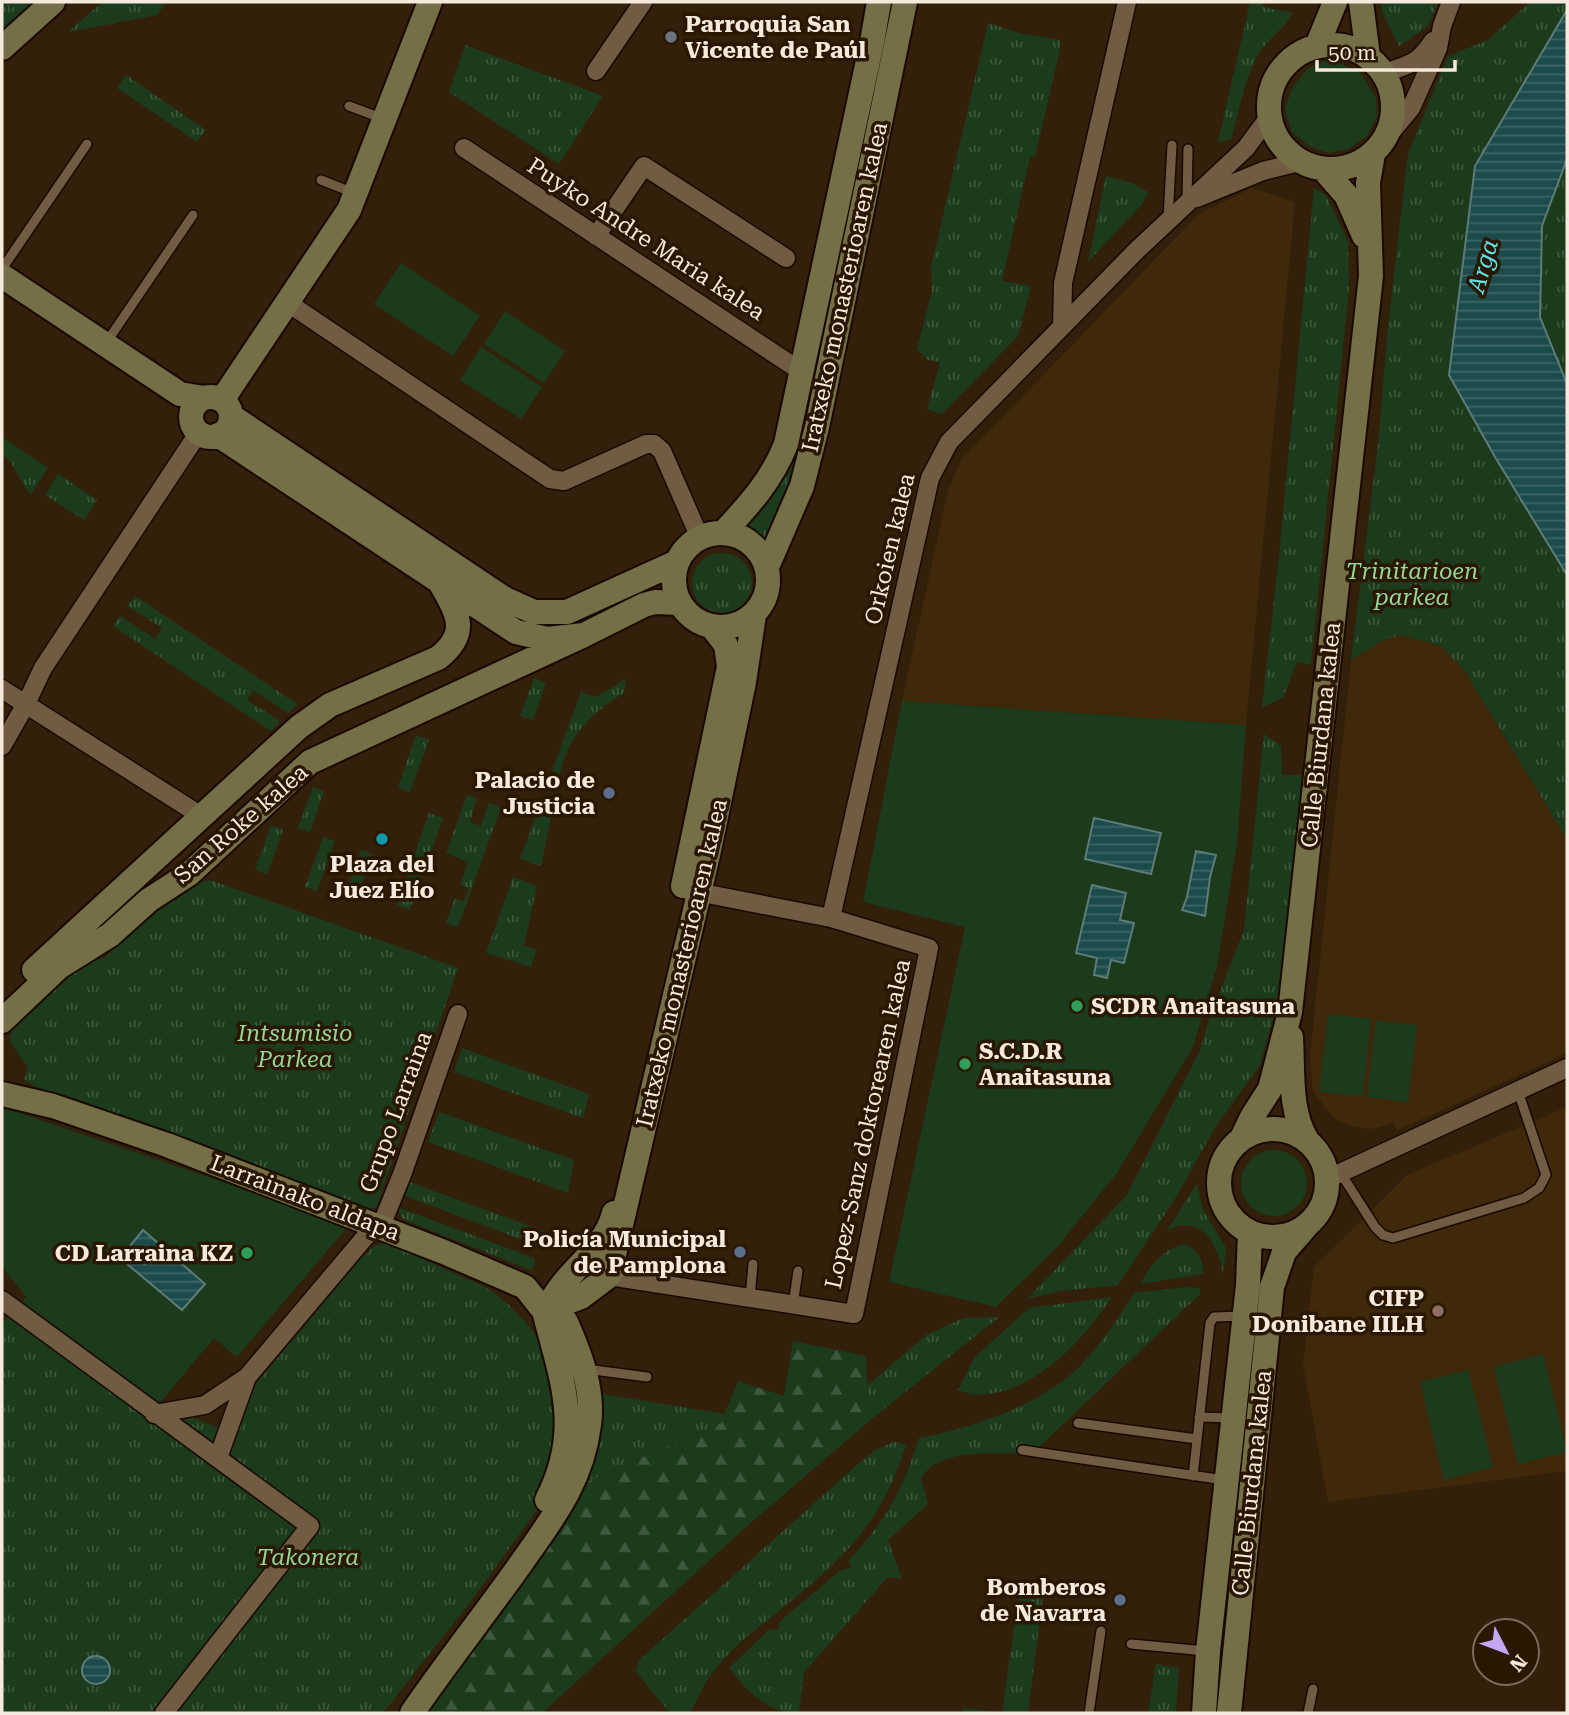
<svg xmlns="http://www.w3.org/2000/svg" width="1569" height="1715" font-family="'Roboto Serif',serif">
<style>
.built{fill:#40280a}
.grass{fill:url(#grass-tufts)}
.forest{fill:url(#forest-firs)}
.garden{fill:#1b3b1c}
.water{fill:url(#water-rules);stroke:#5d7b77;stroke-width:2}
.lines{fill:none;stroke-linecap:round;stroke-linejoin:round}
.lane-casing{stroke:#1a0900;stroke-width:12}
.street-casing{stroke:#1a0900;stroke-width:21}
.secondary-casing{stroke:#1a0900;stroke-width:28}
.lane{stroke:#705b43;stroke-width:9}
.street{stroke:#705b43;stroke-width:18}
.secondary{stroke:#746f46;stroke-width:24}
.worship-dot{fill:#6b7280;stroke:#291702;stroke-width:2.5}
.service-dot{fill:#5c6f8a;stroke:#291702;stroke-width:2.5}
.culture-dot{fill:#0f9aa8;stroke:#291702;stroke-width:2.5}
.leisure-dot{fill:#2e9e5b;stroke:#291702;stroke-width:2.5}
.education-dot{fill:#8d6e63;stroke:#291702;stroke-width:2.5}
.labels{text-anchor:middle;dominant-baseline:central;stroke-width:7;stroke-linejoin:round;paint-order:stroke}
.poi-label{font-size:23px;font-weight:bold;fill:#f6eadc;stroke:#291702;text-anchor:end}
.street-label{font-size:23px;fill:#f6eadc;stroke:#291702}
.park-label{font-size:23px;font-style:italic;fill:#94d694;stroke:#291702}
.water-label{font-size:24px;font-style:italic;fill:#5ee1e3;stroke:#291702}
</style>
<defs>
<pattern id="grass-tufts" width="24" height="20" patternUnits="userSpaceOnUse" patternTransform="scale(1.75)"><rect width="24" height="20" fill="#1b3b1c"/><path d="M3 7l-1-3M5 7V3M7 7l1-3M15 17l-1-3M17 17v-4M19 17l1-3" fill="none" stroke="#3d583c"/></pattern>
<pattern id="forest-firs" width="22" height="20" patternUnits="userSpaceOnUse" patternTransform="scale(1.75)"><rect width="22" height="20" fill="#1b3b1c"/><path d="M5 1l3.5 6h-7zM16 11l3.5 6h-7z" fill="#3d583c"/></pattern>
<pattern id="water-rules" width="6" height="5" patternUnits="userSpaceOnUse" patternTransform="scale(1.75)"><rect width="6" height="5" fill="#1c4b4c"/><path d="M0 2.5h6" fill="none" stroke="#3e6565"/></pattern>
</defs>
<rect width="100%" height="100%" fill="#33200a"/>
<!-- built -->
<path class="built" d="M1252 188 1295 202 1246 725 902 701 944 508 951 482 961 460 1199 214Z
M1400 635 1441 646 1464 670 1567 839V1053L1398 1130 1393 1123 1373 1129 1356 1127 1338 1121 1325 1108 1312 1088 1310 1056 1351 660 1383 640Z
M1567 1107V1471L1328 1502 1303 1364 1314 1267 1407 1175Z"/>
<!-- grass -->
<path class="grass" d="M2 2H35L2 32Z
M102 2H166L157 15 68 32Z
M1250 2H1263V7L1293 13C1284 29 1266 40 1258 55 1244 80 1239 111 1231 139L1218 142Z
M1381 2H1438L1428 26 1399 46 1382 12Z
M1530 2H1567V10L1475 166 1449 375 1495 457 1567 575V839L1464 670 1441 646 1400 635 1383 640 1351 660 1378 445 1388 326 1408 154 1448 56 1488 40Z
M988 23 1020 33 1060 40V49L1035 157H1030L1002 281 1031 286 1018 336 942 414 927 409 940 362 928 360 917 349 932 290 931 267Z
M465 45 603 96 559 164 449 92Z
M126 75 206 130 197 142 117 88Z
M1567 159V384L1540 317 1542 226Z
M1106 176 1132 183 1148 192 1142 204 1088 262Z
M1314 188 1326 195 1348 242 1349 288 1311 665 1297 662 1283 698 1262 707 1279 556Z
M800 431 807 432 804 452 767 545 745 528C775 502 788 468 800 431Z
M2 437 48 468 31 494C18 482 17 464 2 454Z
M58 474 97 500 84 520 45 495Z
M692 583a30 30 0 1 1 60 0a30 30 0 1 1-60 0Z
M135 596 297 704 288 713 253 690 247 700 280 721 271 731 113 626 120 616 155 639 162 628 127 606Z
M534 678 546 683 533 720 520 716Z
M626 678 624 693C593 711 567 738 560 774L552 771 581 692 597 697Z
M1264 734 1281 746 1282 775H1305L1278 1001 1260 1065 1216 1126 1176 1197 1118 1285 1060 1291 1027 1299 1127 1195 1200 1050 1209 1019 1244 930Z
M416 735 429 740 410 792 398 788Z
M313 787 324 791 310 832 298 828Z
M467 795 477 798 470 822 481 826 489 803 501 807 458 927 446 923 455 898 464 901 469 888 460 885 468 862 446 853Z
M539 807 552 812 541 866 520 859Z
M429 813 443 818 410 910 397 905Z
M271 825 283 830 267 874 255 870Z
M323 837 335 841 317 891 305 887Z
M361 850 373 854 359 892 348 888Z
M513 877 537 886 524 946 537 949 531 967 486 953Z
M210 880 458 968 376 1208H366L110 1114 56 1098 24 1080 28 1067 10 1042 12 1028 76 967 104 958 157 910 193 885Z
M462 1048 589 1094 583 1118 454 1072Z
M439 1112 574 1160 568 1193 428 1142Z
M409 1182 557 1236 552 1244 541 1247 400 1194Z
M1197 1184 1203 1210 1226 1248 1223 1273C1219 1253 1210 1225 1183 1225 1178 1225 1171 1229 1167 1230Z
M397 1207 534 1258 535 1265 531 1270 407 1221 401 1217Z
M387 1243 487 1288 509 1305 530 1327 551 1359 567 1415 539 1507 471 1601 383 1713H2V1324L27 1296 43 1317 159 1404 219 1428 358 1262 374 1246Z
M1185 1244C1199 1251 1203 1259 1203 1274L1140 1284C1151 1265 1162 1249 1185 1244Z
M1186 1287 1200 1288V1294L1039 1447 1022 1443 1018 1453C987 1454 939 1449 921 1478L928 1504 888 1540 902 1579 888 1577 804 1672 799 1713C767 1713 748 1692 729 1668L769 1630 779 1629V1622L841 1570 851 1568 849 1560C887 1519 902 1492 919 1438 971 1428 1042 1405 1080 1366 1101 1344 1118 1319 1134 1293Z
M1112 1297C1082 1341 1037 1392 979 1395 972 1395 964 1392 958 1390L974 1358 1029 1308Z
M999 1317 868 1422 867 1386 926 1335 964 1318Z
M602 1394 725 1414 721 1423 584 1483C598 1454 601 1426 602 1394Z
M894 1442 906 1444C882 1526 839 1562 775 1614 754 1631 730 1649 713 1672 703 1684 698 1699 690 1713H670L636 1672 639 1660 858 1464 875 1450Z
M1019 1592 1043 1596 1028 1713H962L963 1708 1002 1713Z
M1156 1664 1179 1668 1176 1713H1148Z"/>
<!-- forest -->
<path class="forest" d="M793 1341 866 1356 868 1422 746 1527 542 1713H422L584 1483 721 1423 738 1381 784 1396Z"/>
<!-- garden -->
<path class="garden" d="M1329 59 1360 72 1376 98 1377 116 1367 136 1349 149 1328 153 1309 146 1291 131 1285 108 1293 86 1309 68Z
M401 263 480 316 453 356 374 304Z
M505 311 565 351 544 383 484 344Z
M481 347 542 387 521 419 460 380Z
M902 701 1246 725 1237 844 1217 966 1193 1047 1117 1173 1058 1246 996 1307 889 1282 965 927 863 902Z
M1328 1014 1371 1019 1363 1096 1319 1092Z
M1376 1020 1417 1025 1408 1102 1367 1097Z
M2 1107 349 1225 237 1357 214 1338 159 1404 43 1317 2 1267Z
M1241 1183a33 33 0 1 1 66 0a33 33 0 1 1-66 0Z
M1543 1354 1567 1452 1518 1464 1494 1367Z
M1468 1370 1493 1467 1444 1480 1420 1382Z"/>
<!-- water -->
<path class="water" d="M1567 10V159L1542 226 1540 317 1567 384V575L1495 457 1449 375 1475 166Z
M1094 818 1161 833 1151 874 1085 859Z
M1196 851 1216 855 1210 877 1205 916 1182 910 1187 897Z
M1092 885 1126 893 1120 920 1134 923 1124 963 1111 960 1107 978 1094 975 1097 958 1076 953Z
M143 1230 205 1284 182 1310 120 1258Z
M82 1670a14 14 0 1 1 28 0a14 14 0 1 1-28 0Z"/>
<g class="lines">
<!-- lane casing -->
<g class="lane-casing">
<path id="lane" d="M349 106 384 119
M321 180 354 193
M1187 200 1188 149
M1168 219 1172 145
M2 269 87 144
M106 343 193 215
M1340 1172 1375 1227 1383 1235 1393 1238 1524 1198 1539 1188 1546 1175 1518 1091
M750 1298 753 1264
M793 1305 798 1271
M586 1369 647 1377
M1199 1417 1232 1418
M1078 1423 1197 1439
M1022 1450 1224 1480
M1193 1476 1210 1323 1214 1317 1244 1316
M1131 1644 1206 1651
M1089 1713 1101 1631
M1308 1713 1313 1689"/>
</g>
<!-- street casing -->
<g class="street-casing">
<path id="street" d="M596 71 643 2
M1384 73C1409 65 1418 64 1433 41
M1387 137 1411 108 1438 48 1442 26 1451 2
M464 148 802 372
M1197 198 1263 171 1299 162
M596 236 644 166 786 258
M288 303 550 479 564 481 646 444H654L662 451 700 538
M1062 327 1063 283 1127 2
M2 689 203 817
M2 746 26 704 43 668 199 432
M831 918 930 478 949 442 1137 250 1246 148 1269 117
M1327 1179 1567 1068
M609 1276 854 1314 924 973 929 948 831 918 687 890
M2 1300 310 1526 164 1713
M154 1414 205 1405 247 1377 366 1236 381 1226 403 1172 458 1014
M218 1458 247 1377"/>
</g>
<!-- secondary casing -->
<g class="secondary-casing">
<path id="secondary" d="M1361 2 1368 56
M1269 107a62 62 0 1 1 124 0a62 62 0 1 1-124 0Z
M1317 46 1335 2
M2 48 53 2
M1324 170 1346 195 1364 236
M2 276 180 394 204 398
M191 417a20 20 0 1 1 40 0a20 20 0 1 1-40 0Z
M222 400 349 210 430 2
M231 416 505 599 534 612H567L677 562
M218 435 516 632 547 639 584 635 644 605 655 602 679 603
M674 580a47 47 0 1 1 94 0a47 47 0 1 1-94 0Z
M723 533C749 505 772 480 786 444L872 42 879 2
M767 567 802 486 817 427 905 2
M683 886 729 667 726 645 712 627
M34 970 299 727 330 705 438 658C470 633 458 614 441 584
M2 1021 59 967 110 935 149 900 189 874 310 762 584 635
M1291 1037C1293 1070 1289 1112 1307 1140
M2 1094 53 1106 167 1145 444 1252 525 1287 544 1311 566 1322C580 1354 594 1389 589 1425 582 1481 553 1518 522 1562 486 1613 447 1662 412 1713
M1219 1183a54 54 0 1 1 108 0a54 54 0 1 1-108 0Z
M1242 1138 1252 1117 1270 1089 1290 1012 1371 276 1368 183 1373 154
M544 1311 581 1297 609 1276 708 855 744 682 754 615
M544 1311C552 1300 558 1289 567 1279 585 1258 607 1241 614 1213
M544 1311C562 1381 583 1430 547 1500
M1204 1713 1208 1651 1248 1285 1250 1233
M1229 1713 1272 1287 1284 1252 1310 1222"/>
</g>
<!-- lane -->
<use href="#lane" class="lane"/>
<!-- street -->
<use href="#street" class="street"/>
<!-- secondary -->
<use href="#secondary" class="secondary"/>
</g>
<!-- markers -->
<circle class="worship-dot" cx="671" cy="37" r="7"/>
<g class="service-dot">
<circle cx="609" cy="793" r="7"/>
<circle cx="740" cy="1252" r="7"/>
<circle cx="1120" cy="1600" r="7"/>
</g>
<circle class="culture-dot" cx="382" cy="839" r="7"/>
<g class="leisure-dot">
<circle cx="1077" cy="1006" r="7"/>
<circle cx="965" cy="1064" r="7"/>
<circle cx="247" cy="1253" r="7"/>
</g>
<circle class="education-dot" cx="1438" cy="1311" r="7"/>
<g class="labels">
<!-- poi labels -->
<g class="poi-label">
<text x="685" y="24" text-anchor="start">Parroquia San<tspan x="685" dy="26">Vicente de Paúl</tspan></text>
<text x="595" y="780">Palacio de<tspan x="595" dy="26">Justicia</tspan></text>
<text x="382" y="864" text-anchor="middle">Plaza del<tspan x="382" dy="26">Juez Elío</tspan></text>
<text x="1091" y="1006" text-anchor="start">SCDR Anaitasuna</text>
<text x="979" y="1051" text-anchor="start">S.C.D.R<tspan x="979" dy="26">Anaitasuna</tspan></text>
<text x="726" y="1239">Policía Municipal<tspan x="726" dy="26">de Pamplona</tspan></text>
<text x="233" y="1253">CD Larraina KZ</text>
<text x="1424" y="1298">CIFP<tspan x="1424" dy="26">Donibane IILH</tspan></text>
<text x="1106" y="1587">Bomberos<tspan x="1106" dy="26">de Navarra</tspan></text>
</g>
<!-- street labels -->
<g class="street-label">
<text transform="translate(646 239) rotate(33)">Puyko Andre Maria kalea</text>
<text transform="translate(845 287) rotate(-78)">Iratxeko monasterioaren kalea</text>
<text transform="translate(890 549) rotate(-77)">Orkoien kalea</text>
<text transform="translate(1321 735) rotate(-84)">Calle Biurdana kalea</text>
<text transform="translate(241 824) rotate(-41)">San Roke kalea</text>
<text transform="translate(682 963) rotate(-77)">Iratxeko monasterioaren kalea</text>
<text transform="translate(396 1112) rotate(-70)">Grupo Larraina</text>
<text transform="translate(868 1124) rotate(-78)">Lopez-Sanz doktorearen kalea</text>
<text transform="translate(305 1198) rotate(21)">Larrainako aldapa</text>
<text transform="translate(1252 1483) rotate(-84)">Calle Biurdana kalea</text>
</g>
<!-- park labels -->
<g class="park-label">
<text x="1412" y="571">Trinitarioen<tspan x="1412" dy="26">parkea</tspan></text>
<text x="295" y="1033">Intsumisio<tspan x="295" dy="26">Parkea</tspan></text>
<text x="308" y="1557">Takonera</text>
</g>
<!-- water labels -->
<g class="water-label">
<text transform="translate(1483 266) rotate(-74)">Arga</text>
</g>
</g>
<!-- border -->
<rect width="1569" height="1715" fill="none" stroke="#f6eadc" stroke-width="7"/>
<!-- north arrow -->
<g transform="translate(1506 1652) rotate(132)"><circle r="33" fill="#291702" stroke="#7b6b59" stroke-width="2"/>
<path d="M0-5L12 26L0 18L-12 26Z" fill="#c3a7f2"/>
<text y="-10" font-size="19" font-weight="bold" text-anchor="middle" fill="#f6eadc">N</text>
</g>
<!-- scale -->
<path d="M1317 60v10h138v-10" fill="none" stroke="#f6eadc" stroke-width="3.5"/>
<text x="1328" y="60" font-size="21" fill="#f6eadc" stroke="#291702" stroke-width="5" paint-order="stroke">50 m</text>
</svg>
